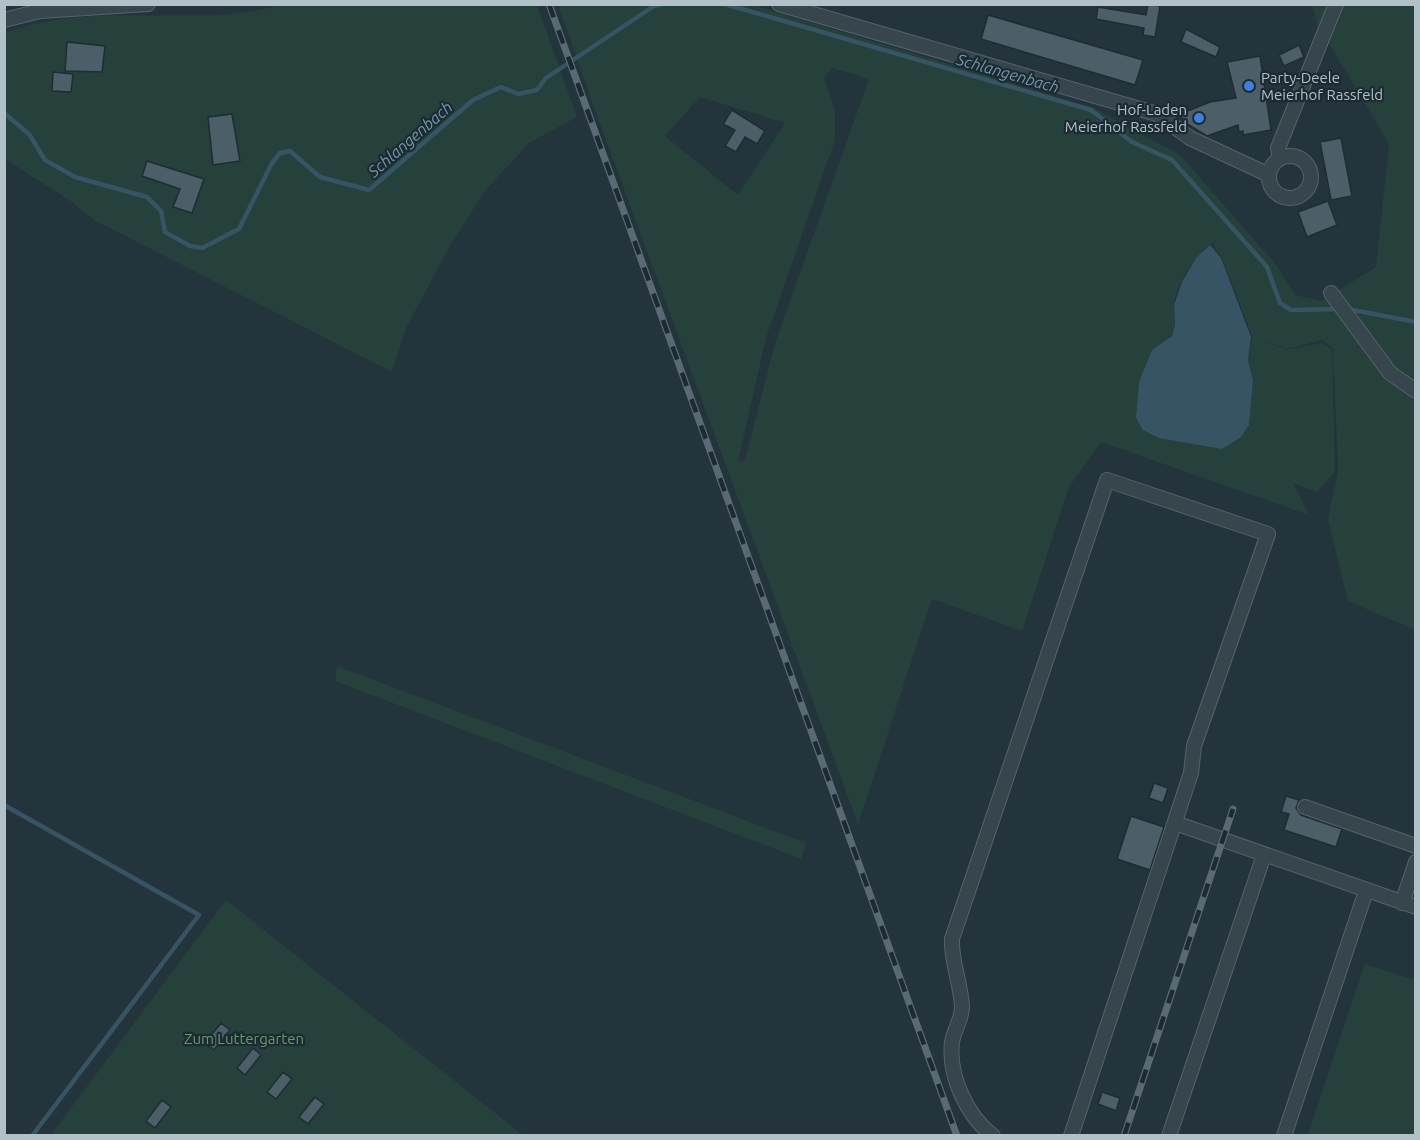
<svg xmlns="http://www.w3.org/2000/svg" width="1420" height="1140" font-family="Ubuntu,sans-serif">
<style>
.green{fill:#26403c;fill-rule:evenodd}
.water{fill:#365464}
.lines{fill:none;stroke-linecap:round;stroke-linejoin:round}
.stream{stroke:#365464;stroke-width:4.5}
.building{fill:#4c5e68;stroke:#1e2c34;stroke-width:1.5}
.minor-casing{stroke:#55636b;stroke-width:16}
.minor{stroke:#37454d;stroke-width:14}
.rail-casing{stroke:#596a74;stroke-width:7}
.rail{stroke:#1c2a32;stroke-width:4.5;stroke-dasharray:14;stroke-linecap:butt}
.shop-dot{fill:#3f7fe0;stroke:#1c2a32;stroke-width:2}
.labels{text-anchor:middle;dominant-baseline:central;stroke-width:4.5;stroke-linejoin:round;paint-order:stroke}
.poi-label{font-size:15px;fill:#b2c0c8;stroke:#1c2a32;text-anchor:start}
.park-label{font-size:15px;fill:#699a69;stroke:#1c2a32}
.water-label{font-size:16px;font-style:italic;fill:#7298ac;stroke:#1c2a32}
</style>
<rect width="100%" height="100%" fill="#23343d"/>
<!-- green -->
<path class="green" d="M287 4 537 5 577 117 529 143 485 191 451 244 406 328 392 372 94 220 69 200 5 159V33C72 7 149 18 219 15 242 14 265 9 287 4Z
M558 5H753L1094 108 1180 155 1277 266 1295 295 1321 301 1376 267 1389 144 1317 23 1312 5H1415V630L1348 601 1328 520 1338 471 1333 348 1322 340 1288 349 1262 340 1287 350 1322 343 1332 350 1335 471 1317 492 1293 483 1309 515 1101 442 1069 487 1022 631 932 599 858 824 596 113ZM832 68 869 79 775 343 745 460 738 462 766 338 835 140V111L824 77ZM700 97 785 123 738 195 665 136ZM1216 240 1213 245 1222 258 1252 336 1248 360 1253 380 1249 425 1152 350C1158 346 1166 342 1171 336 1178 328 1172 315 1174 305 1177 279 1197 255 1216 240Z
M337 666 806 843 801 859 335 681Z
M226 900 523 1135 50 1136Z
M1365 964 1412 979 1415 977V1135H1308Z"/>
<!-- water -->
<path class="water" d="M1210 245 1221 258 1251 337 1248 360 1253 380 1249 425 1241 437 1222 449 1159 438 1143 430 1136 418 1139 382 1152 350 1172 336 1175 325 1174 305 1182 282 1196 258Z"/>
<g class="lines">
<!-- stream -->
<path class="stream" d="M725 4 1091 110 1132 142 1172 160 1267 267 1280 303 1291 310 1340 309
M4 113 29 134 45 160 75 177 147 197 161 211 165 232 190 246 202 248 239 229 272 163 280 153 290 151 320 177 369 190 473 100 501 87 518 94 537 90 546 78 654 6 663 4
M1348 309 1416 322
M4 805 199 915 32 1136"/>
</g>
<!-- building -->
<path class="building" d="M1148 4 1160 6 1155 37 1143 35 1144 28 1096 19 1098 7 1146 15Z
M988 15 1143 60 1135 85 981 39Z
M1186 29 1220 47 1216 57 1181 42Z
M67 42 105 46 102 72 65 71Z
M1299 45 1304 57 1284 66 1279 55Z
M1260 56 1271 130 1243 135V131L1239 132 1238 125 1207 136 1184 122 1180 114 1210 102 1236 98 1227 62Z
M53 72 73 74 71 92 52 91Z
M732 110 765 131 757 144 745 137 736 152 725 146 735 130 723 124Z
M232 114 240 161 213 165 208 117Z
M1341 138 1352 196 1331 200 1320 142Z
M147 161 204 179 192 213 173 207 180 189 142 176Z
M1328 201 1337 225 1307 237 1298 212Z
M1154 783 1168 788 1163 803 1149 798Z
M1286 796 1299 800 1296 808 1301 815 1342 829 1336 847 1284 830 1289 814 1281 812Z
M1131 816 1164 827 1150 870 1117 859Z
M221 1023 230 1030 214 1050 205 1043Z
M253 1048 261 1055 245 1075 237 1068Z
M283 1072 292 1079 276 1099 267 1092Z
M1102 1092 1120 1098 1116 1111 1098 1104Z
M315 1097 324 1104 308 1124 299 1117Z
M162 1100 171 1107 155 1128 146 1121Z"/>
<g class="lines">
<!-- minor casing -->
<g class="minor-casing">
<path id="minor" d="M779 4 1157 114 1190 138 1269 175
M4 20 40 11 148 4
M1269 177a21 21 0 1 1 42 0a21 21 0 1 1-42 0Z
M1280 158 1278 148 1336 4
M1331 293 1390 373 1416 391
M1305 807 1416 846
M1175 823 1416 907
M1402 903 1416 862
M993 1136C967 1116 948 1076 952 1042 954 1030 962 1019 962 1007 961 984 951 962 952 939L1107 480 1268 534 1194 746 1191 773 1071 1136
M1169 1136 1264 855
M1284 1136 1366 891"/>
</g>
<!-- minor -->
<use href="#minor" class="minor"/>
<!-- rail casing -->
<g class="rail-casing">
<path id="rail" d="M549 4 957 1136
M1124 1136 1233 809"/>
</g>
<!-- rail -->
<use href="#rail" class="rail"/>
</g>
<!-- markers -->
<g class="shop-dot">
<circle cx="1249" cy="86" r="6"/>
<circle cx="1199" cy="118" r="6"/>
</g>
<g class="labels">
<!-- poi labels -->
<g class="poi-label">
<text x="1261" y="77">Party-Deele<tspan x="1261" dy="17">Meierhof Rassfeld</tspan></text>
<text x="1187" y="109" text-anchor="end">Hof-Laden<tspan x="1187" dy="17">Meierhof Rassfeld</tspan></text>
</g>
<!-- park labels -->
<g class="park-label">
<text x="244" y="1038">Zum Luttergarten</text>
</g>
<!-- water labels -->
<g class="water-label">
<text transform="translate(1008 73) rotate(16)">Schlangenbach</text>
<text transform="translate(410 139) rotate(-41)">Schlangenbach</text>
</g>
</g>
<!-- border -->
<rect width="1420" height="1140" fill="none" stroke="#b2c0c8" stroke-width="12"/>
</svg>
